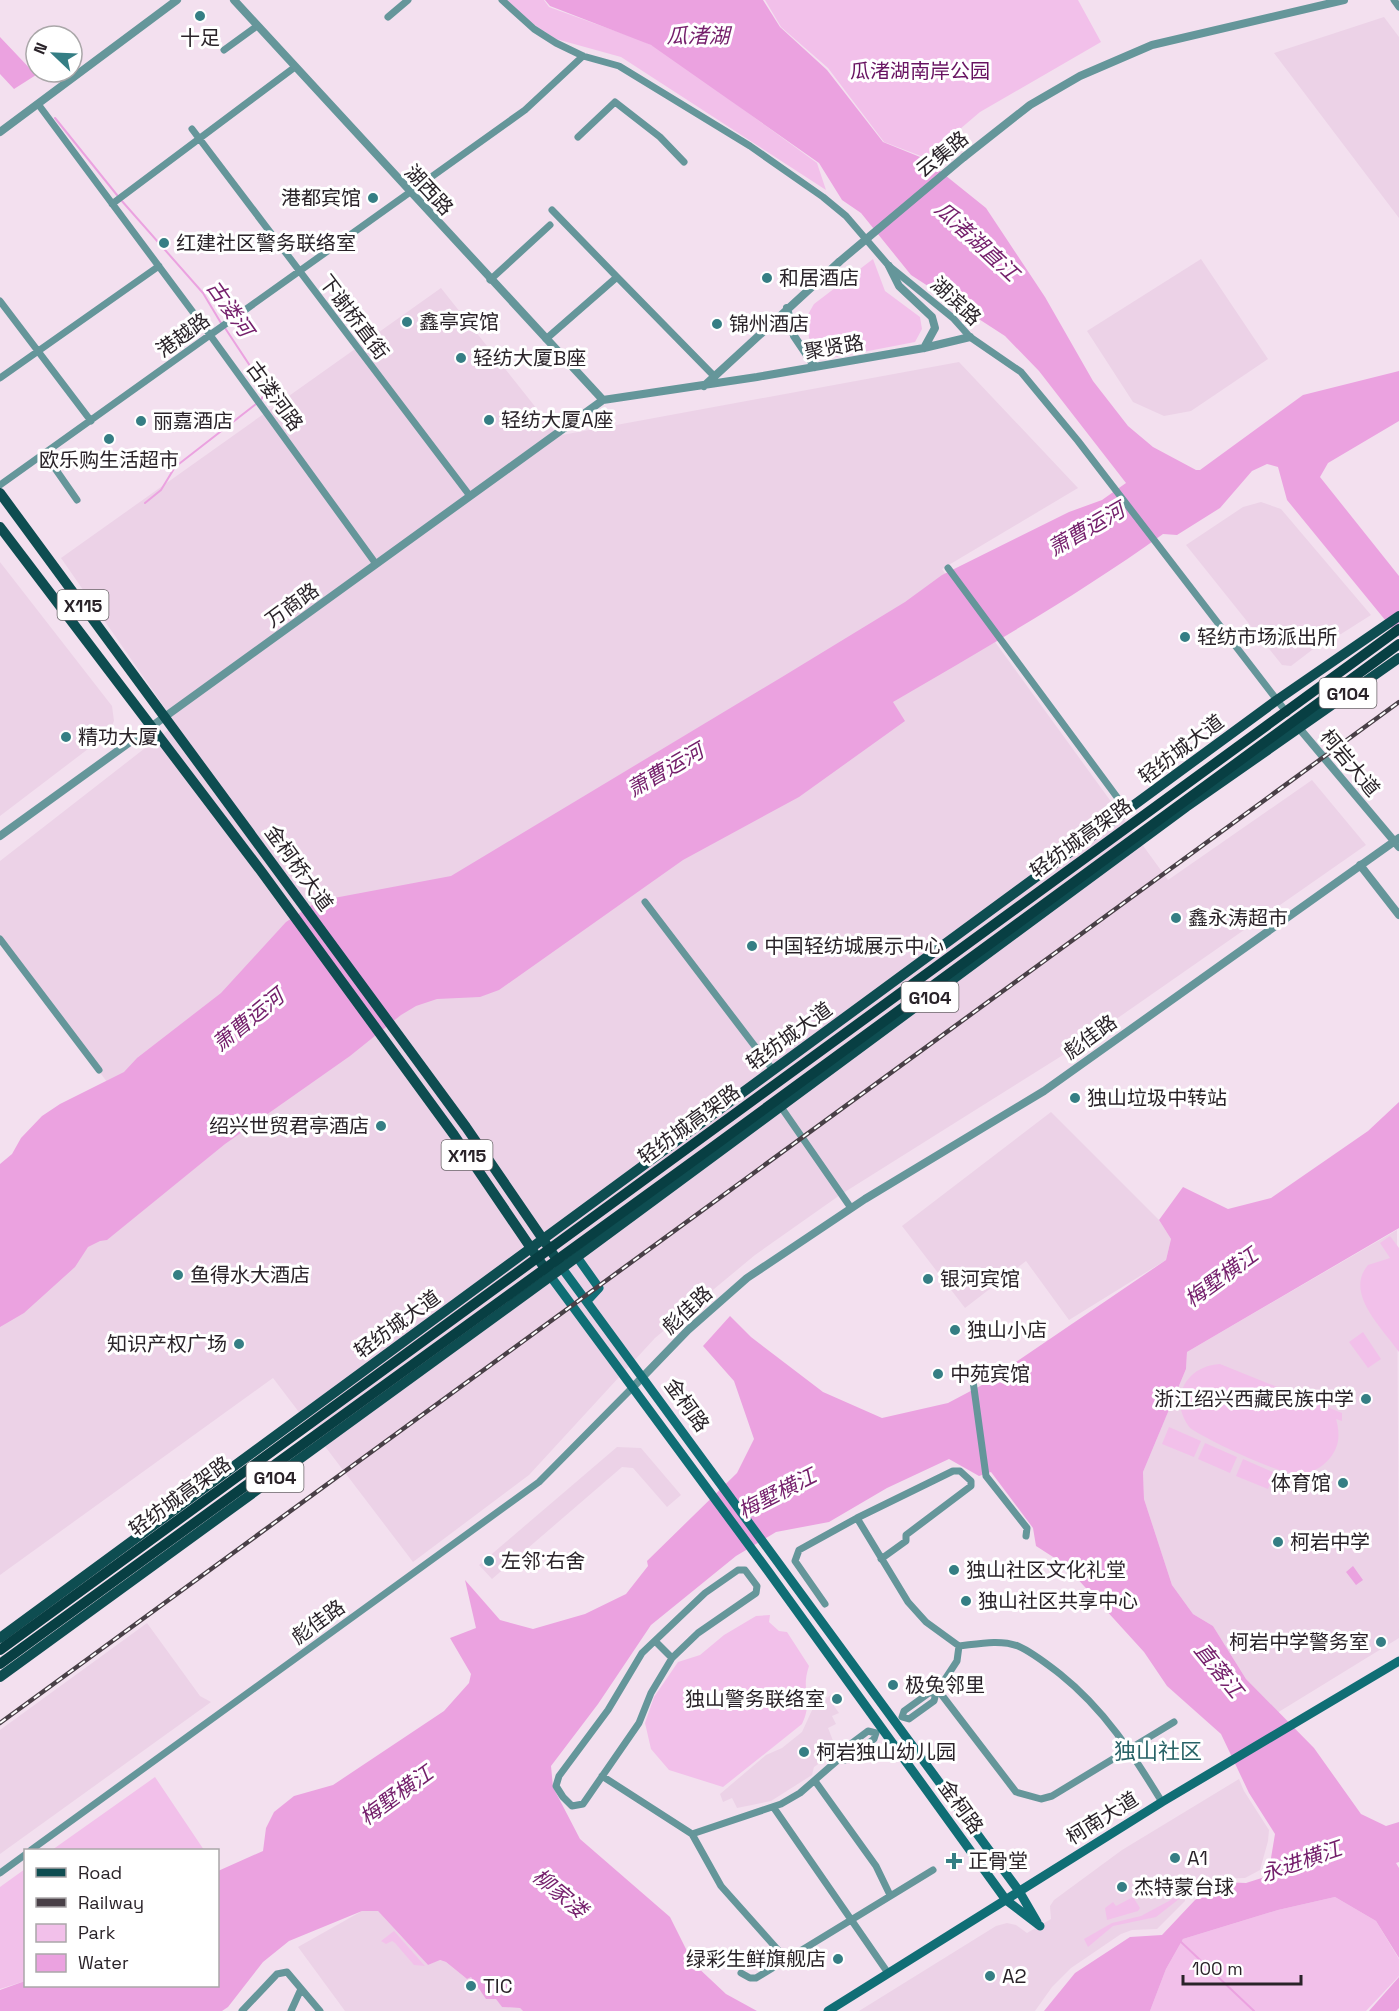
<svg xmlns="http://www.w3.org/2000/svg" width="1399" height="2011" font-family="'Space Grotesk','Noto Sans SC',sans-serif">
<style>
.built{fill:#ecd2e7}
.green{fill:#f2c0ea}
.water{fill:#eba2e0}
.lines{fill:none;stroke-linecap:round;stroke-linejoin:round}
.stream{stroke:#eba2e0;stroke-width:2}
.minor{stroke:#65969a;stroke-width:7}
.tertiary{stroke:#65969a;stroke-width:8}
.secondary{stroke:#106e75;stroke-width:9}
.primary{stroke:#0e4d51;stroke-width:10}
.rail-casing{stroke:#494047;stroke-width:4.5}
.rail{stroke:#fff;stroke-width:2;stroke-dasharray:7;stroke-linecap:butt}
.tertiary-bridge{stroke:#65969a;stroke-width:8}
.trunk-bridge{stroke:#083f43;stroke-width:10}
.poi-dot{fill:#357e84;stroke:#fff;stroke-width:2}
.labels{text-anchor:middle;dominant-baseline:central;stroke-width:6;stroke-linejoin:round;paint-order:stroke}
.shield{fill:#fff;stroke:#6a6569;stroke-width:1.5}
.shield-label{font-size:18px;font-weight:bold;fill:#2a2329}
.poi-label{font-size:20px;fill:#2a2329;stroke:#fff;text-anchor:start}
.park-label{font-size:20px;fill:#681361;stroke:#fff}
.street-label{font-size:20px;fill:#2a2329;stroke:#fff}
.water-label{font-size:21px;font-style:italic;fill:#75206c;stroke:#fff}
.quarter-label{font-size:22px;fill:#286267;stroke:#fff}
</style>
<rect width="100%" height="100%" fill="#f3e0ef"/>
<!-- built -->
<path class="built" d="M1384 17 1399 37V218L1274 53Z
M1201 259 1268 359 1191 411 1164 416 1133 402 1087 331Z
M441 288 556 433 562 435 959 362 1078 488 942 569 1168 880 1312 780 1366 845 1079 1045 840 1195 755 1255 655 1338 529 1475 413 1562 273 1378 0 1575V1296L169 1166 0 937V861L176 724 61 558Z
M1261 502 1281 509 1371 615 1341 634 1329 637 1291 666 1282 665 1186 545 1243 507Z
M0 562 112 706 114 721 109 733 0 816Z
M1051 1112 1159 1220 1171 1239 1166 1260 1069 1320 1026 1261 965 1308 902 1226Z
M1397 1230 1399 1638 1277 1713 1246 1679 1213 1626 1193 1614 1172 1585 1144 1499 1143 1472 1186 1369 1187 1352Z
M617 1447 641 1448 681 1495 667 1507 633 1468 622 1467 492 1579 479 1565Z
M147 1623 200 1696 211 1702 0 1854V1730Z
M831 1695 837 1703 834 1706 839 1713 832 1716 836 1724 828 1728 837 1751 814 1767 812 1775 771 1801 737 1808 732 1798 723 1802 720 1794 766 1755 782 1748 802 1732 813 1708Z
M1239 1779 1244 1791 1269 1830 1268 1841 1260 1870 1245 1878 1211 1879 1185 1898V1901L1157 1929 1132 1930 1121 1934 1071 1968 1052 1987 1035 2011H859L996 1926 1007 1923 1016 1925 1027 1933 1051 1919 1050 1906 1054 1900 1122 1850Z
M362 1911H378L428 1965 439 1960 446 1962 467 1979 471 1976 480 1989 478 1990 497 1999 502 2007 520 2008 523 2011H345L298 1947Z"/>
<!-- green -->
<path class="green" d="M507 0H544L549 7 643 41 663 51 817 163 826 190 621 57 556 39 527 20Z
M765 0H1078L1101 42 980 112 926 158 884 142 828 68 781 27Z
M873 259 885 291 920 317 922 329 915 342 837 357 823 352 809 338 807 316 814 304Z
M1390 1236 1399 1248V1352C1382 1328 1344 1293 1368 1265L1390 1258 1380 1243Z
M1363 1332 1381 1359 1368 1368 1349 1342Z
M1220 1364 1342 1413V1421L1336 1419C1340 1433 1340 1446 1330 1458 1322 1468 1310 1474 1298 1474 1278 1474 1207 1440 1190 1428 1168 1400 1185 1366 1220 1364Z
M1169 1427 1201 1441 1194 1457 1162 1444Z
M1205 1443 1237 1457 1230 1473 1198 1459Z
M1243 1459 1275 1473 1268 1489 1236 1476Z
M770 1615 769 1622 779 1631 787 1632 809 1666C800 1692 814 1699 802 1724L723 1787 669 1770 651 1749 645 1723 654 1697 678 1662 700 1655 724 1635 756 1616Z
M155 1777 204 1850H52Z
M25 1869V1981L0 1989V1887Z
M1180 1895 1179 1899 1156 1917 1113 1926 1088 1947 1084 1939 1112 1923 1141 1916Z
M1133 1897 1140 1908 1138 1911 1107 1920 1105 1908 1113 1902 1116 1906Z
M1335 1897 1376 1921 1399 1959V1976L1366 2011H1150L1166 1969 1183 1939 1278 1910Z
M394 1931 425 1966 414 1965 395 1943 392 1941 386 1944 381 1941Z"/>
<!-- water -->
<path class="water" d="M545 0H763L780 27 827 70 883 142 925 159 986 208 1045 297 1093 381 1128 426 1153 447 1196 470H1200L1303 395 1399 371V421L1328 463 1320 477 1399 576V637L1287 500 1278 467 1267 464 1252 471 1220 508 1177 535 1163 534C1077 596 985 648 893 702L905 721 799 797 683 860 499 990 480 997 437 999 416 1006 401 1015 350 1056 225 1144 107 1240 100 1241 88 1247 75 1267 24 1313 0 1327V1164L12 1154 21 1138 42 1116 60 1104 124 1072 137 1058 221 993 286 922 318 901 451 876 782 677 905 602 942 575 1069 512 1102 500 1126 483 1039 371 1005 336 911 275 861 213 842 200 819 163 651 45 550 6Z
M0 37 36 75 14 89 0 74Z
M1399 1102V1228L1187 1352 1186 1369 1143 1472 1144 1499 1172 1585 1193 1614 1213 1626 1246 1679 1314 1748 1361 1814 1386 1826 1399 1822V1862L1396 1863 1399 1868V1958L1376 1921 1335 1897 1278 1910 1183 1939 1166 1969 1150 2011H1044L1075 1973 1130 1937 1162 1935 1195 1900 1220 1882 1246 1883 1268 1876 1275 1834 1249 1793 1221 1734 1167 1686 1144 1652 1064 1564 1036 1546 1033 1528 991 1472 979 1476 949 1459 887 1488 829 1522 776 1532 736 1556 651 1625 598 1704 551 1766 553 1787 580 1839 670 1917 693 1963 726 1994 757 2011H523L520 2008 502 2007 496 1999H486L471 1977 467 1979 446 1962 440 1960 428 1965 378 1911H362L289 1941 263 1962 228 2007 222 2011H0V1990L25 1981 26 1986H218V1871L263 1851 266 1828 274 1812 294 1796 333 1785 444 1711 469 1683 471 1674 450 1638 476 1628 465 1580 500 1620 533 1629 585 1614 626 1594 648 1566 647 1561 737 1473 754 1439 734 1381 703 1346 730 1316 751 1337 823 1392 882 1418 948 1403 982 1385 1166 1260 1171 1239 1159 1220 1183 1187 1228 1209 1271 1198 1368 1131Z
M1353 1566 1363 1580 1356 1585 1346 1572Z
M1399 1977V2008L1396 2011H1369Z"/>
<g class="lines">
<!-- stream -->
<path class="stream" d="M55 118 121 200 203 293 221 323
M225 328 266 390 261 400
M145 503 161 490 175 467 256 404
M1180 1941 1254 2011"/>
<!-- minor -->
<path class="minor" d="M502 0 534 29 556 43 583 56 619 66 750 146 823 197 846 216 889 266 953 318 970 337 1021 372 1078 441 1287 713
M1394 0 1399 7
M388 17 408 0
M224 50 257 26
M38 104 210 335 376 564
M192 129 470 496
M578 137 615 102 660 137 684 162
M112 204 295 67
M552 210 617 277
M490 280 550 225
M0 301 91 421
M546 339 617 277 714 376
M0 378 159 266
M45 454 77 500
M0 485 525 110 583 56
M948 568 1128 812
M645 902 773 1070
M0 939 99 1070
M781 1107 851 1208
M973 1381 986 1476 1027 1528 1026 1536
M857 1518 908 1602 926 1622 959 1646C977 1644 1000 1639 1018 1646 1032 1652 1047 1664 1060 1674 1105 1710 1132 1753 1162 1802
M738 1570H745L757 1586 756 1593 698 1633 672 1658 651 1693 639 1723 583 1804 572 1806 563 1797 556 1786 559 1776 608 1710 642 1653 705 1593Z
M825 1604 795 1561 799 1550 857 1518 953 1471H960L971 1481V1486L906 1535V1541L881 1559
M655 1641 672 1658
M938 1690 1016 1792 1041 1799 1052 1796 1174 1722
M929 1693H936L934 1701 909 1719 902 1717 904 1711Z
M936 1693 957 1661 959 1646
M868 1731 876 1733 874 1739 845 1760 839 1759 840 1752Z
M602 1776 692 1834 721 1886 786 1959
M815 1781 876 1866 890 1895
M774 1808 888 1973
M692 1834 781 1804 800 1793 839 1759
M31 1850 539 1482 633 1387
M0 1873 26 1854
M741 1973 750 1978H756L933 1870
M242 2011 277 1974 287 1972 320 2011
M291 2011 301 1989"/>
<!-- tertiary -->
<path class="tertiary" d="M234 0 603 400
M0 132 177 0
M964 157 1030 105 1080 76 1152 45 1344 0
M889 266 899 286 932 317 935 328 924 348
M787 308 794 336 815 367
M704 386 839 262
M1299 728 1399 847
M0 836 603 400 757 377 924 348 970 337
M1360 865 1399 915
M633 1387 688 1330 747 1278 865 1199 1044 1091 1399 838"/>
<!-- secondary -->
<path class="secondary" d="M577 1257 599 1288 587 1301
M562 1268 1019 1891 1037 1922
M551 1277 768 1571 1006 1900 1040 1926
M828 2011 1162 1802 1399 1661"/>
<!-- primary -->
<path class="primary" d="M0 493 466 1127 562 1267
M0 527 261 871 454 1135 550 1276
M0 1638 1277 700 1399 616
M0 1677 562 1268 1186 807 1399 658"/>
<!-- rail casing -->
<g class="rail-casing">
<path id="rail" d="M0 1723 1399 702"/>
</g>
<!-- rail -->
<use href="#rail" class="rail"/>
<!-- tertiary-bridge -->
<path class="tertiary-bridge" d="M839 262 964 157"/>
<!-- trunk-bridge -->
<path class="trunk-bridge" d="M0 1650 1399 629
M0 1664 714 1146 1399 644"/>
</g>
<!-- markers -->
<g class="poi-dot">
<circle cx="200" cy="16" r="6"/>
<circle cx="373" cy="198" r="6"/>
<circle cx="164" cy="243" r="6"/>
<circle cx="767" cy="278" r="6"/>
<circle cx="407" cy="322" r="6"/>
<circle cx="717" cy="324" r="6"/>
<circle cx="461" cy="358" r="6"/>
<circle cx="489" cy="420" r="6"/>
<circle cx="141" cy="421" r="6"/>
<circle cx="109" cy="439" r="6"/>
<circle cx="1185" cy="637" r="6"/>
<circle cx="66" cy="737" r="6"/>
<circle cx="1176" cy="918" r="6"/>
<circle cx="752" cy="946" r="6"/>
<circle cx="1075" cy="1098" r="6"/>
<circle cx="381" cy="1126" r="6"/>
<circle cx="178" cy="1275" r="6"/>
<circle cx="928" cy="1279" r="6"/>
<circle cx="955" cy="1330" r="6"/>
<circle cx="239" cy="1344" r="6"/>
<circle cx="938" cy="1374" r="6"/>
<circle cx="1366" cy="1399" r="6"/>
<circle cx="1343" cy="1483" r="6"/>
<circle cx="1278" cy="1542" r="6"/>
<circle cx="489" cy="1561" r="6"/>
<circle cx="954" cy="1570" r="6"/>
<circle cx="966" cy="1601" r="6"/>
<circle cx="1381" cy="1642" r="6"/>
<circle cx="893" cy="1685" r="6"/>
<circle cx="837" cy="1699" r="6"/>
<circle cx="804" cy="1752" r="6"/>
<circle cx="1175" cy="1858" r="6"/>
<path d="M951 1852h6v6h6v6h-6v6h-6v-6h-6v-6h6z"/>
<circle cx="1122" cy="1887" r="6"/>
<circle cx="838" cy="1959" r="6"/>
<circle cx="990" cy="1976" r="6"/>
<circle cx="471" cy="1986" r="6"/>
</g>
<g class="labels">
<!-- shield labels -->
<g class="shield">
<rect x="57.5" y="590" width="51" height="30" rx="4.5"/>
<rect x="1319.5" y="678" width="57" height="30" rx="4.5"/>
<rect x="901.5" y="982" width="57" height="30" rx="4.5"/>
<rect x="441.5" y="1140" width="51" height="30" rx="4.5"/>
<rect x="246.5" y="1462" width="57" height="30" rx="4.5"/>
</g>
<g class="shield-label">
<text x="83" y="605">X115</text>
<text x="1348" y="693">G104</text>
<text x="930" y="997">G104</text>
<text x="467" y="1155">X115</text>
<text x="275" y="1477">G104</text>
</g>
<!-- poi labels -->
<g class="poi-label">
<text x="200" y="38" text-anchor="middle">十足</text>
<text x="361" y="198" text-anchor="end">港都宾馆</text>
<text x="176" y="243">红建社区警务联络室</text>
<text x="779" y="278">和居酒店</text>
<text x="419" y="322">鑫亭宾馆</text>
<text x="729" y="324">锦州酒店</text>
<text x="473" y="358">轻纺大厦B座</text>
<text x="501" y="420">轻纺大厦A座</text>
<text x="153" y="421">丽嘉酒店</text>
<text x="109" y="460" text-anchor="middle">欧乐购生活超市</text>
<text x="1197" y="637">轻纺市场派出所</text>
<text x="78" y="737">精功大厦</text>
<text x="1188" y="918">鑫永涛超市</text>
<text x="764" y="946">中国轻纺城展示中心</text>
<text x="1087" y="1098">独山垃圾中转站</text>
<text x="369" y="1126" text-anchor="end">绍兴世贸君亭酒店</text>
<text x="190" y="1275">鱼得水大酒店</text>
<text x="940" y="1279">银河宾馆</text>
<text x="967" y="1330">独山小店</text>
<text x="227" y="1344" text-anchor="end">知识产权广场</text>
<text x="950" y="1374">中苑宾馆</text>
<text x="1354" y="1399" text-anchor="end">浙江绍兴西藏民族中学</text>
<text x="1331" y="1483" text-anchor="end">体育馆</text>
<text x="1290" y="1542">柯岩中学</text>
<text x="501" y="1561">左邻˙右舍</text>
<text x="966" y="1570">独山社区文化礼堂</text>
<text x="978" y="1601">独山社区共享中心</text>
<text x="1369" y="1642" text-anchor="end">柯岩中学警务室</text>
<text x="905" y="1685">极兔邻里</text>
<text x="825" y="1699" text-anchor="end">独山警务联络室</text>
<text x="816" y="1752">柯岩独山幼儿园</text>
<text x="1187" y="1858">A1</text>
<text x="968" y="1861">正骨堂</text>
<text x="1134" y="1887">杰特蒙台球</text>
<text x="826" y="1959" text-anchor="end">绿彩生鲜旗舰店</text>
<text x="1002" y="1976">A2</text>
<text x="483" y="1986">TIC</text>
</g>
<!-- park labels -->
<g class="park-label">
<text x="920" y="71">瓜渚湖南岸公园</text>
</g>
<!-- street labels -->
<g class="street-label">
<text transform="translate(942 154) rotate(-39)">云集路</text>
<text transform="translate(429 190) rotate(47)">湖西路</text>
<text transform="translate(956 301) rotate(43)">湖滨路</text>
<text transform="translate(354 317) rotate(53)">下谢桥直街</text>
<text transform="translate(183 335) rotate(-36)">港越路</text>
<text transform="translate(834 347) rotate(-10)">聚贤路</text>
<text transform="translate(275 396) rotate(54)">古溇河路</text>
<text transform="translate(292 605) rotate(-36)">万商路</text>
<text transform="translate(1181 749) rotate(-37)">轻纺城大道</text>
<text transform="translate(1350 763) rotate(50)">柯岩大道</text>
<text transform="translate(1081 838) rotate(-36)">轻纺城高架路</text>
<text transform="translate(299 868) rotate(54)">金柯桥大道</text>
<text transform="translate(789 1036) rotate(-36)">轻纺城大道</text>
<text transform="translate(1090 1037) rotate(-36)">彪佳路</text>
<text transform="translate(689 1124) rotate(-36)">轻纺城高架路</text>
<text transform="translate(687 1310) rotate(-43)">彪佳路</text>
<text transform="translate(397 1324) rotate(-36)">轻纺城大道</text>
<text transform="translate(687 1405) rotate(54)">金柯路</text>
<text transform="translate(180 1496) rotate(-36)">轻纺城高架路</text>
<text transform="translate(318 1622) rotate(-36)">彪佳路</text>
<text transform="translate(961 1807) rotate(54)">金柯路</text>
<text transform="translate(1102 1818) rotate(-32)">柯南大道</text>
</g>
<!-- water labels -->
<g class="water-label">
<text x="698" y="35">瓜渚湖</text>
<text transform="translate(977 241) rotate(43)">瓜渚湖直江</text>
<text transform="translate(230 308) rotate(55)">古溇河</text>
<text transform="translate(1086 529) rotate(-30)">萧曹运河</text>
<text transform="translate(665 770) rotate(-30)">萧曹运河</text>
<text transform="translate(248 1020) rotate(-39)">萧曹运河</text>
<text transform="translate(1221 1277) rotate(-36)">梅墅横江</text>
<text transform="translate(777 1493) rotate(-27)">梅墅横江</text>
<text transform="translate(1219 1670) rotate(51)">直落江</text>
<text transform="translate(396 1795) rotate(-36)">梅墅横江</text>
<text transform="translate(1301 1861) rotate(-19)">永进横江</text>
<text transform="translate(560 1893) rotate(40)">柳家溇</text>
</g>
<!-- quarter labels -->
<g class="quarter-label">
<text x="1158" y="1751">独山社区</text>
</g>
</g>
<!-- legend -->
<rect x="24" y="1849" width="195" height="138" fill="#ffffff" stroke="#aaa7a9" stroke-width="1.5"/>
<rect x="36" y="1868" width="30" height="9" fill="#0e4d51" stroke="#aaa7a9" stroke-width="1.5"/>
<text x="78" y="1879" font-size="18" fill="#2a2329">Road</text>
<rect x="36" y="1898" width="30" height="9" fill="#494047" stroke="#aaa7a9" stroke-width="1.5"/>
<text x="78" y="1909" font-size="18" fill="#2a2329">Railway</text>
<rect x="36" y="1924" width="30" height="18" fill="#f2c0ea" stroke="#aaa7a9" stroke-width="1.5"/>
<text x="78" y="1939" font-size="18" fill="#2a2329">Park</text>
<rect x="36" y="1954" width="30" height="18" fill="#eba2e0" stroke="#aaa7a9" stroke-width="1.5"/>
<text x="78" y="1969" font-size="18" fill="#2a2329">Water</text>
<!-- north arrow -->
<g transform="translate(54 54) rotate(293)"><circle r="28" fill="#ffffff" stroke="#aaa7a9" stroke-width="1.5"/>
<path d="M0-4.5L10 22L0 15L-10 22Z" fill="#357e84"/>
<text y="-9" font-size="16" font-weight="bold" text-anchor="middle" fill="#2a2329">N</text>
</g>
<!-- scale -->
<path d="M1183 1975v9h118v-9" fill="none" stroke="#2a2329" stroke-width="3"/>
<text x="1192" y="1975" font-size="18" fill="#2a2329" stroke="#ffffff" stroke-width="4.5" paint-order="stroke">100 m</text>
</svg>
